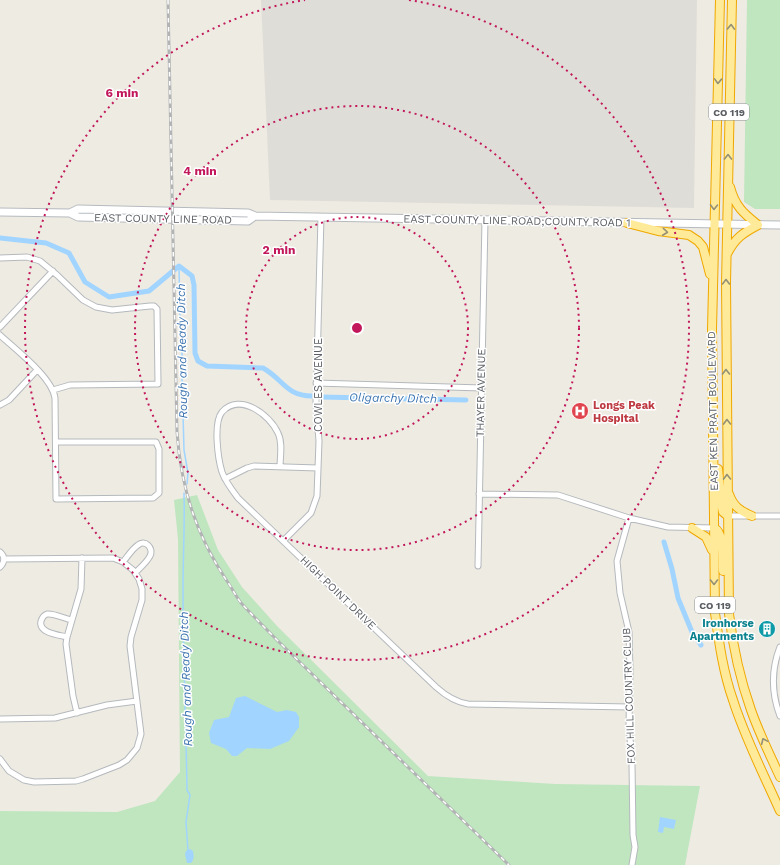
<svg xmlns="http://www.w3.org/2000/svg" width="780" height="865" font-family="'Work Sans',sans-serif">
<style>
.industrial{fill:#dfddd7}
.green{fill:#bfe6bf}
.water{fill:#a1d5ff}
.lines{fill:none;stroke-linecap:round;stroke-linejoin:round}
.stream{stroke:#a1d5ff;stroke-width:1.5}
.canal{stroke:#a1d5ff;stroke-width:5}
.minor-casing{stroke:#b5b9bd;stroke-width:7}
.secondary-casing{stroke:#b6babf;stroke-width:9}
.trunk-casing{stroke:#f0a800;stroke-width:10}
.minor{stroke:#fff;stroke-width:5}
.secondary{stroke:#fff;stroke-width:7}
.trunk{stroke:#feea98;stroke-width:8}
.rail-casing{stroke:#b2b3b4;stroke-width:3}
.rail{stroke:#fff;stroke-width:1.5;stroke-dasharray:4.5;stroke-linecap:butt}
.oneway{stroke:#949076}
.ring{fill:none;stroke:#c2185b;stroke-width:2;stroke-dasharray:2 4}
.labels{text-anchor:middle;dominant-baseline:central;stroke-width:3;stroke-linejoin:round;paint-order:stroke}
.shield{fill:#fff;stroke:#8c8f92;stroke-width:1}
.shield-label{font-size:10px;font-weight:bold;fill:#5b5f64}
.street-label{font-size:11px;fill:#5b5f64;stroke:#fff}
.health-label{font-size:11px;font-weight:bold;fill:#be3a42;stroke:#fff;text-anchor:start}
.culture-label{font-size:11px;font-weight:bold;fill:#0d838f;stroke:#fff;text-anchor:end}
.water-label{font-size:12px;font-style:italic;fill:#3e75b1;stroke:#fff}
.centre{fill:#c2185b;stroke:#fff;stroke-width:2}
.ring-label{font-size:12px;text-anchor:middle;font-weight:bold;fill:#c2185b;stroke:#fff;stroke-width:3;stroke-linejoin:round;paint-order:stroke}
</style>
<rect width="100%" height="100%" fill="#eeebe3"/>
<!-- industrial -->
<path class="industrial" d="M261 0H697L694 208 270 200Z"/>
<!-- green -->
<path class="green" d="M747 0H780V209H755L744 202Z
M197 495 218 550 242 587 277 626 428 776 555 784 700 786 685 865H0V811L117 812 155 801 180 772 178 539 174 500Z"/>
<!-- water -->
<path class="water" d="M245 696 277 712 287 710 296 712 299 717V727L289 741 270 749 247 748 237 756H232L226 749 211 743 209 733 214 720 229 717 236 698Z
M660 817 676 820 674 829 664 827 663 833 658 832Z
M190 849 193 851C194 856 194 860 191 863H187L185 854 186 851Z"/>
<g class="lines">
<!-- stream -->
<path class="stream" d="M179 266 180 320 182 343V378L184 450 188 473 187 484
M184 493C185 524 183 556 183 587 183 655 186 723 187 790L190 795 186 822 188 851"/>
<!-- canal -->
<path class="canal" d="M0 238 46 243 69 253 85 282 109 297 149 291 179 266 192 276 194 285 195 353 198 361 207 366 263 368C283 379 286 396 312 396
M320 397 466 400
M664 542 672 569 678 598 692 632 701 645"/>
<!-- minor casing -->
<g class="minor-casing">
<path id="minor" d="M0 258 27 257 40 261 57 275 83 300 96 307 112 310 150 306H154L157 309 158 384 70 385 53 390
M0 327 53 271
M0 335C16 350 52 377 55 398L56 499 153 498 159 493V449L156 442H56
M316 383 482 388
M0 405 9 400 37 370
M280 467C280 457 283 443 278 433 270 415 240 392 222 412 213 423 218 459 222 472 225 481 232 490 238 498L436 687C446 696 455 702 468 704L629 707
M225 479 247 468 254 466 318 468
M479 494 558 495 629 518 668 527 714 528
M728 516H780
M629 518 617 561 620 593 629 632 630 671 629 725 632 764 633 835 635 847 632 865
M283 541 311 513 317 496 319 441 316 403 321 217
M0 552C5 556 5 562 0 567
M123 562C128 556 132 549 138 545 145 539 154 548 150 556 147 562 140 568 135 573
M478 566 485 220
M67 637C59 635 38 633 41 621 42 618 44 615 47 614 54 613 65 619 72 620
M780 647C771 670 771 692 780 716
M77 713 73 696 66 644 67 637 81 589 82 558
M0 719 55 718 107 705 137 701
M0 759 9 771 24 780 34 782 76 781 83 779 119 765 127 760 137 748 141 734 130 646 131 637 142 600V589L139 579 133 570 123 562 113 558 4 559"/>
</g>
<!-- secondary casing -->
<g class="secondary-casing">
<path id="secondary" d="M0 212 70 213 78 209 248 213 255 216 780 225
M70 213 78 217 248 221 255 216"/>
</g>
<!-- trunk casing -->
<g class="trunk-casing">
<path id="trunk" d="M720 0 712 329 715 613C719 642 723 672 733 700 745 738 764 775 780 811
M732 0 726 283 729 614C733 647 740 679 751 710 759 733 770 755 780 777
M627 223 658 231 689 235 698 241 703 247 710 274
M727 254C735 238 743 233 758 225 743 213 735 206 730 187
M718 469 722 508 723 512 728 516
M729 494C733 506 740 511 752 516
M692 528 706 537 712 550
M714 528C725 533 722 560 723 571"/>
</g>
<!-- minor -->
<use href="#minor" class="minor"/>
<!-- secondary -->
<use href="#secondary" class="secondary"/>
<!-- trunk -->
<use href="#trunk" class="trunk"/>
<!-- rail casing -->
<g class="rail-casing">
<path id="rail" d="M168 0 177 432C181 488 196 535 227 581 232 588 236 597 242 604 254 617 266 629 278 641L509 865"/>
</g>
<!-- rail -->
<use href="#rail" class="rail"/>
</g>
<!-- one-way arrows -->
<defs><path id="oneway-chevron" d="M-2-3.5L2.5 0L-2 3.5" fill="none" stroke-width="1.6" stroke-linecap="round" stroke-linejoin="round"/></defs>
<g class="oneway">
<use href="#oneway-chevron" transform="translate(731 27) rotate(-88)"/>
<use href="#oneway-chevron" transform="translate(718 81) rotate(92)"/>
<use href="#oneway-chevron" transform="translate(728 157) rotate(-89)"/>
<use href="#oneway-chevron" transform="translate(714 207) rotate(91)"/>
<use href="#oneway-chevron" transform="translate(665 232) rotate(6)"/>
<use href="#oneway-chevron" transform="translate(726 282) rotate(-90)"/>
<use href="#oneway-chevron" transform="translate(726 372) rotate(-91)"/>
<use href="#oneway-chevron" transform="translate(727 422) rotate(-91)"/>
<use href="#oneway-chevron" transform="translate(727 477) rotate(-91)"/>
<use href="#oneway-chevron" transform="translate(714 582) rotate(90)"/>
<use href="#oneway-chevron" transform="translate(764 741) rotate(-114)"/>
</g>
<!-- distance rings -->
<g class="ring">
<circle cx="357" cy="328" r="111"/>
<circle cx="357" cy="328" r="222"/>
<path d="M409 0A332 332 0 1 1 305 0"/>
</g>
<!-- icons -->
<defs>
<g id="hospital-disc" transform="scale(0.9)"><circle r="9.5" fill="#e0444e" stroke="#fff"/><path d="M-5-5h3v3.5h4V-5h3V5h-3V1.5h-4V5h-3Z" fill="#fff"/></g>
<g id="building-disc" transform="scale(0.9)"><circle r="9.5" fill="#0f9aa8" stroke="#fff"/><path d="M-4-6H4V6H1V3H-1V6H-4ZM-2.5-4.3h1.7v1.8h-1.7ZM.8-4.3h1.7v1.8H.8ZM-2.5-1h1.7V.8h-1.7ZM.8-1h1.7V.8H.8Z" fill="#fff"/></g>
</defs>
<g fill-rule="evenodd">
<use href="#hospital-disc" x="580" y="411"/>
<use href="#building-disc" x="767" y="629"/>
</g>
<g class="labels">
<!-- shield labels -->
<g class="shield">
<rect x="709" y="104" width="40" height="16" rx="3"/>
<rect x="695" y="597" width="40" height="16" rx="3"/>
</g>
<g class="shield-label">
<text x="729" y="112">CO 119</text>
<text x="715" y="605">CO 119</text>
</g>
<!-- street labels -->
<g class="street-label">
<text transform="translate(163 219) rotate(1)">EAST COUNTY LINE ROAD</text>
<text transform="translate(517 221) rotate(1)">EAST COUNTY LINE ROAD;COUNTY ROAD 1</text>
<text transform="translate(318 385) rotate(-90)">COWLES AVENUE</text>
<text transform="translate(481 393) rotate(-89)">THAYER AVENUE</text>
<text transform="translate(713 411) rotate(-91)">EAST KEN PRATT BOULEVARD</text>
<text transform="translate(338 593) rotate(44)">HIGH POINT DRIVE</text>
<text transform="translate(629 696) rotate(-92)">FOX HILL COUNTRY CLUB</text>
</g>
<!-- health labels -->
<g class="health-label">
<text x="593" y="405">Longs Peak<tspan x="593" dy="13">Hospital</tspan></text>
</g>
<!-- culture labels -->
<g class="culture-label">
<text x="754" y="623">Ironhorse<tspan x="754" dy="13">Apartments</tspan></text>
</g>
<!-- water labels -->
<g class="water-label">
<text transform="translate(182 351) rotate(-91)">Rough and Ready Ditch</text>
<text transform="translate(393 398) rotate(1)">Oligarchy Ditch</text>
<text transform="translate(186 679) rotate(-92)">Rough and Ready Ditch</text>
</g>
</g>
<circle cx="357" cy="328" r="6" class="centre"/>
<g class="ring-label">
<text x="122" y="97">6 min</text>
<text x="200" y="175">4 min</text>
<text x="279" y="254">2 min</text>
</g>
</svg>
